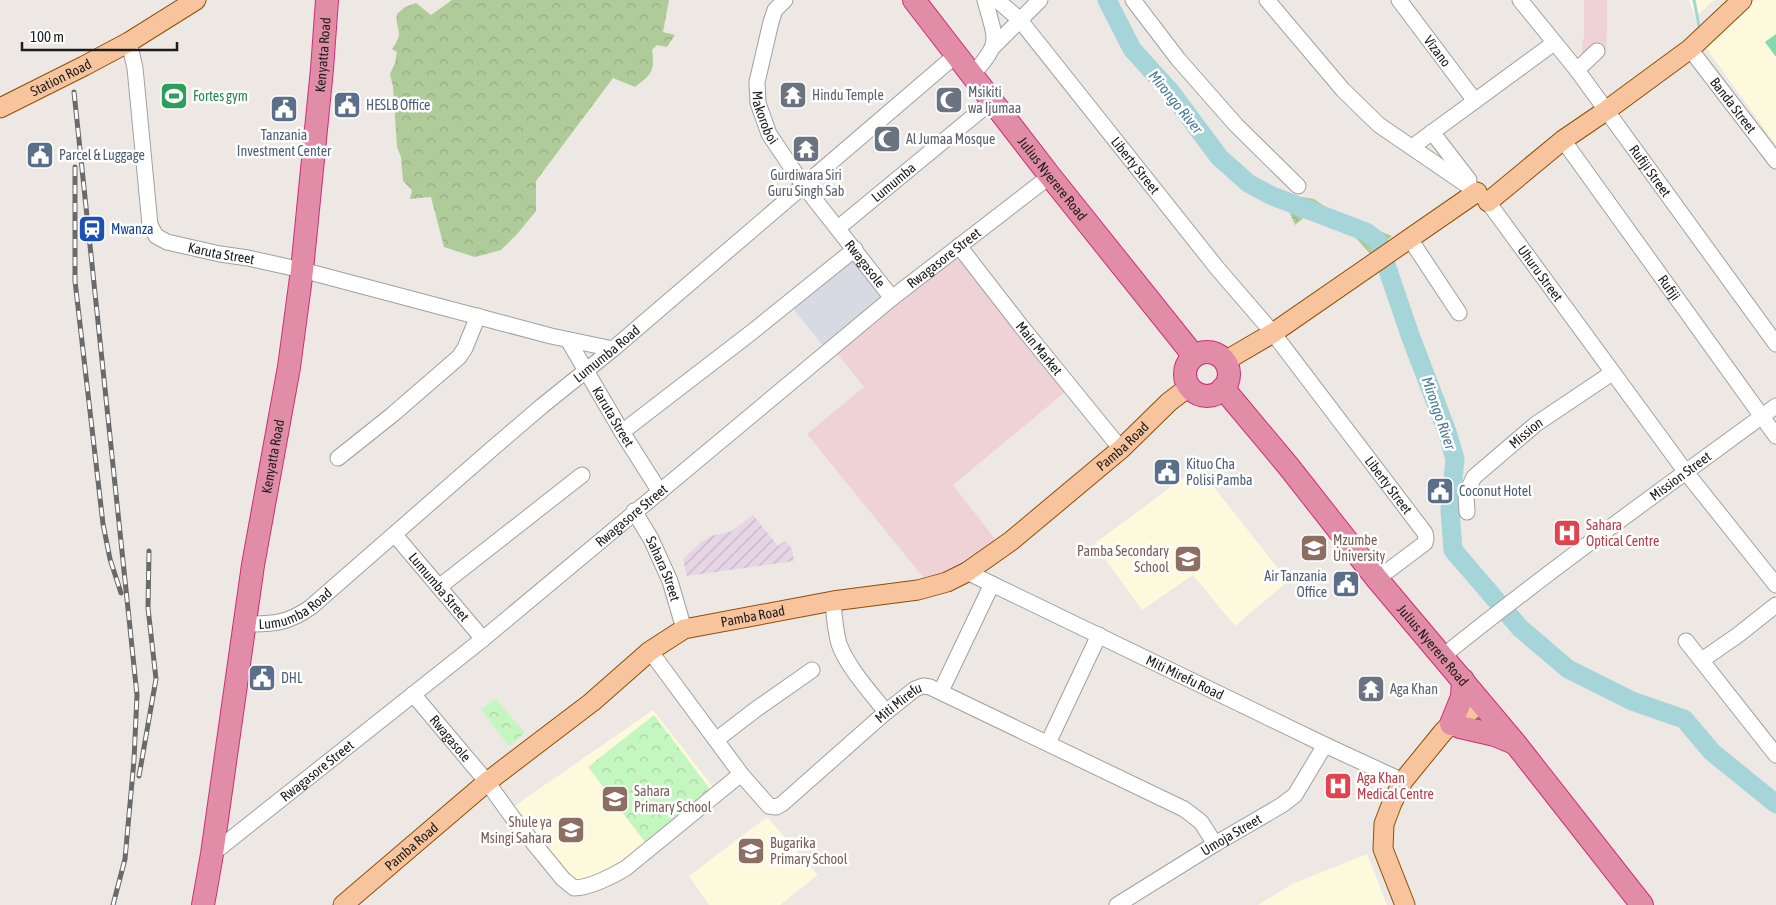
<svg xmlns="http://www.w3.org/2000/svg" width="1776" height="905" font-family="'Asap Condensed',sans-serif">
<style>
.commercial{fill:#eed2d5}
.industrial{fill:url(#industrial-furrows)}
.education{fill:#fdf9dc}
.forest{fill:url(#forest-crowns)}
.park{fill:url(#park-crowns)}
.pitch{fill:#83d9ac}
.plaza{fill:#d7d9e3}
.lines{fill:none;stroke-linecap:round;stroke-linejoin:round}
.stream{stroke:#a5d5d9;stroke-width:3}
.river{stroke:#a5d5d9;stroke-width:19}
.minor-casing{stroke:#a0a0a0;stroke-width:17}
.major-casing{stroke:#8e4f07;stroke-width:21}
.highway-casing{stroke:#cf2c7a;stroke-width:24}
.minor{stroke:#fff;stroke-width:15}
.major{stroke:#f7c49e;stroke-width:19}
.highway{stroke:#e28da8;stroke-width:22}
.rail-casing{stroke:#6a6a6a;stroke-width:5}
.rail{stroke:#fff;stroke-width:3;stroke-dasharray:9;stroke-linecap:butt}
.labels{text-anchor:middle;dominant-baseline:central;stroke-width:5;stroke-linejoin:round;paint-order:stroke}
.street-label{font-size:14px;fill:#1c1c1c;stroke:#fff}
.worship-label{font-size:14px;fill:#5b616d;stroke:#fff;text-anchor:start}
.leisure-label{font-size:14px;fill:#27864d;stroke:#fff;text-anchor:start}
.service-label{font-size:14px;fill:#4e5e75;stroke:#fff;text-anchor:start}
.transit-label{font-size:14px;fill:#164399;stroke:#fff;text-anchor:start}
.health-label{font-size:14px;fill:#be3a42;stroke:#fff;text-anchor:start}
.education-label{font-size:14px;fill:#785e54;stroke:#fff;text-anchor:start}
.water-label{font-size:15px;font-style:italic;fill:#487b98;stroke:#fff}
</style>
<defs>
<pattern id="industrial-furrows" width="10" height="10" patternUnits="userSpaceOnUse" patternTransform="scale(1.25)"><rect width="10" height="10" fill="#e6d5e5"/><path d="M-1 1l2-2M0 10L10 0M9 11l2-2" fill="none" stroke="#c5b6c4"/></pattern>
<pattern id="forest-crowns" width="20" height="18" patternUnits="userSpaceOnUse" patternTransform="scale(1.25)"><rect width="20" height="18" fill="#aecb99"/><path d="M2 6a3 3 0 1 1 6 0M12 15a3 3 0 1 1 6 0" fill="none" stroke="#95ae83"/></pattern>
<pattern id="park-crowns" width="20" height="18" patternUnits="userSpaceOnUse" patternTransform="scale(1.25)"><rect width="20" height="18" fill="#c4f6c0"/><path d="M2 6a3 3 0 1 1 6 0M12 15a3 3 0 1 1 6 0" fill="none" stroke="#a8d2a4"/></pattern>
</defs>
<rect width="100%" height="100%" fill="#ede8e3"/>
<!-- commercial -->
<path class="commercial" d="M1584 0H1607V25L1606 55 1584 72 1582 49 1584 35Z
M959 246 1071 387 953 485 995 539 958 571 923 577 807 434 864 387 833 348Z"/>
<!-- industrial -->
<path class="industrial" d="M753 515 778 546 785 541 792 549 794 561 687 576 683 559 700 543 711 536 732 531Z"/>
<!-- education -->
<path class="education" d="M1689 0H1714L1695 18Z
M1755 0H1776V145L1704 45Z
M1198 467 1288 581 1235 626 1193 575 1142 610 1094 544Z
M653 710 716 791 609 872 575 885 513 807Z
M767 817 818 875 780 905H709L689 876Z
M1367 854 1387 905H1258L1292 884Z"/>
<!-- forest -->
<path class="forest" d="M452 0H669L663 32 675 35 667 47 657 45 652 50C655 71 652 74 635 87L613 78 536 181V211L518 233 501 250 475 257 444 247 431 197 410 199 412 190 403 181 401 157 397 147 393 87 390 74 395 63 397 52 392 49C406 31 394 29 397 14L405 7 416 3 431 15Z
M1273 188 1278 193 1314 199 1336 214 1392 236 1370 254 1348 229 1328 225 1307 215 1295 225 1287 206 1270 199 1265 202 1261 193Z"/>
<!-- park -->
<path class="park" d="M496 699 525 733 509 746 481 709Z
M654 715 710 789 645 842 588 767Z"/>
<!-- pitch -->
<path class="pitch" d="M1776 34V57L1765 42Z"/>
<!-- plaza -->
<path class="plaza" d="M854 254 885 296 824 347 790 305Z"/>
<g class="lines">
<!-- stream -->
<path class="stream" d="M1694 0 1700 31"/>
<!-- river -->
<path class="river" d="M1107 0 1132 49 1170 91 1219 157 1248 183 1270 195 1366 232 1378 241 1410 335 1447 432 1455 459 1450 511 1453 550 1520 628 1568 669 1632 701 1684 719 1712 752 1776 804"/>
<!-- minor casing -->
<g class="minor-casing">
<g id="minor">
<path id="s1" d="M785 0 775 10 771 22 757 82 758 103 769 134 804 186 892 298"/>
<path id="s2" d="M997 0 1019 19 1217 268 1273 333 1425 533 1426 538 1425 543 1377 579"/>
<path d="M1133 0 1178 59 1236 125 1298 186"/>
<path id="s3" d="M1267 0 1343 90 1379 125 1477 192 1488 202 1685 471 1776 585"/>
<path id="s4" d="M1399 0 1475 101"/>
<path id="s5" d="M1520 0 1577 70 1776 344"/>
<path id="s6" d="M129 42 135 68 150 225 156 236 167 242 220 254 248 258 302 270 551 336 613 349"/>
<path d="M994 46 1040 0"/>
<path id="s7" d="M1690 49 1776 161"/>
<path d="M1577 70 1597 51"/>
<path d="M972 75C1002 41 996 42 985 0"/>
<path d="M1432 132 1469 180"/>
<path id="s8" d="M1563 140 1776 436"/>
<path d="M1412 147 1554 43"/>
<path id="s9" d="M838 228 992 101"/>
<path d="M1410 239 1459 313"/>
<path id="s10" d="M959 246 1021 326 1121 449"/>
<path id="s11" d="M568 340 622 432 660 492"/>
<path d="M622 432 752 332 855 249"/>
<path d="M338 458 392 415 459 357 465 348 478 316"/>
<path id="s12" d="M634 511 651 539 670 581 684 629"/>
<path id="s13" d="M1467 512 1466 494 1474 477 1536 424 1612 373"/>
<path id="s14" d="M395 535 483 639"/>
<path id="s15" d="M967 572 1325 745 1403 781"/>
<path d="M439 587 582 475"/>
<path d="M833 601C834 615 835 630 839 644 848 668 871 693 886 712"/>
<path id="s16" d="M245 624C273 624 287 624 311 607L493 448 542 406 613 349 956 55"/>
<path d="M1686 641 1776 755"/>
<path id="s17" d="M650 651 741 774 769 806 776 807 782 804 886 712 915 689 923 686 930 687 1184 809 1201 822 1215 844"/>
<path id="s18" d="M1443 656C1551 569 1664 488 1776 406"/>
<path d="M1702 660 1738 635 1776 605"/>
<path d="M941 691 992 584"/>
<path id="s19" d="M413 694 487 782 513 818 563 879 574 888C589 888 613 876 626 868L741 774"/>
<path d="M716 740 755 710 812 670"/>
<path d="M1048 743 1099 635"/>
<path id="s20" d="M212 854 483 639 892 298 1050 176"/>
<path id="s21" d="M1117 905 1215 844 1282 805 1295 795 1325 745"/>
</g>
</g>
<!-- major casing -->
<g class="major-casing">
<g id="major">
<path id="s22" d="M0 108 84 66 129 42 196 0"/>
<path d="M1488 202 1563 140 1607 110 1690 49 1742 0"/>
<path d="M1225 361 1273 333 1477 192"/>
<path id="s23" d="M343 905 487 782 592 702 650 651 684 629 833 601 918 590 947 582 967 572 1011 541 1121 449 1169 402 1190 386"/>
<path d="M1405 905 1383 849 1384 824 1392 803 1403 781 1443 732 1451 724 1482 703"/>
</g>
</g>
<!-- highway casing -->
<g class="highway-casing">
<g id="highway">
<path id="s24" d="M914 0 1050 176 1194 356"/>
<circle cx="1207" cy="374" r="22"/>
<path id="s25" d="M1223 388 1289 467 1377 579 1515 743 1642 905"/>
<path d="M1451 724 1462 697 1463 680"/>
<path d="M1460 727 1495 735 1514 743"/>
<path id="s26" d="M203 905 212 854 253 565 289 367 302 270 322 69 327 0"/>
</g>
</g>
<!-- minor -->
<use href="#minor" class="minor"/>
<!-- major -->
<use href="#major" class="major"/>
<!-- highway -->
<use href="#highway" class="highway"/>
<!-- rail casing -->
<g class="rail-casing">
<path id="rail" d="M74 92 137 695 134 760 125 859 113 905
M75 167V281L103 524 110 559 121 593
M139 776 156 679 148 608 149 551"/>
</g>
<!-- rail -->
<use href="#rail" class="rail"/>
</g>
<!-- icons -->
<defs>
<g id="temple-square" transform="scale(1.4375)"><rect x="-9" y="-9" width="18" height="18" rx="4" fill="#6b7280" stroke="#fff"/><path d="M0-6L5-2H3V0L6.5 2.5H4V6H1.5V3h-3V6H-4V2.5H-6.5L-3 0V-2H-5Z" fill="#fff"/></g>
<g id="stadium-square" transform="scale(1.4375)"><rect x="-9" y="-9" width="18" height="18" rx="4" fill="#2e9e5b" stroke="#fff"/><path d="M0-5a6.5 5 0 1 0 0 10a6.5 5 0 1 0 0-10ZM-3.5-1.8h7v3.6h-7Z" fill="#fff"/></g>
<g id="mosque-square" transform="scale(1.4375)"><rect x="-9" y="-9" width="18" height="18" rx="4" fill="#6b7280" stroke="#fff"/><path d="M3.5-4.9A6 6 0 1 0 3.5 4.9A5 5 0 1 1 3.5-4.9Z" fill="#fff"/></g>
<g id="civic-square" transform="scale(1.4375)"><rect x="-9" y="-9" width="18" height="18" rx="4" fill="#5c6f8a" stroke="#fff"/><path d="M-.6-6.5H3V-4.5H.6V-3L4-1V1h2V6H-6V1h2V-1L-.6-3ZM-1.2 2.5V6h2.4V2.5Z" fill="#fff"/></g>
<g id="station-square" transform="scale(1.4375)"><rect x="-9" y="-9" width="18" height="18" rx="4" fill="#1a4fb4" stroke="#fff"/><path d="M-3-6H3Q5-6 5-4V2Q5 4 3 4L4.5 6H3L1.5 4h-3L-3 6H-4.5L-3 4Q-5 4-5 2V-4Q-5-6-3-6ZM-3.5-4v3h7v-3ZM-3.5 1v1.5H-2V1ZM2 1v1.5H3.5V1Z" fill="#fff"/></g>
<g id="hospital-square" transform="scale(1.4375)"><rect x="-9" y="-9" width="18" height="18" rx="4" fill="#e0444e" stroke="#fff"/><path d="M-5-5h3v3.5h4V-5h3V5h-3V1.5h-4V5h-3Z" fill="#fff"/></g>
<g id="university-square" transform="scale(1.4375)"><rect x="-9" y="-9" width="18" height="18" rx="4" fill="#8d6e63" stroke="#fff"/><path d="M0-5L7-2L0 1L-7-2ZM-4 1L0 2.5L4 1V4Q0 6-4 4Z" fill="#fff"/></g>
<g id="school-square" transform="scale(1.4375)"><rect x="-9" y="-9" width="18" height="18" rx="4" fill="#8d6e63" stroke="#fff"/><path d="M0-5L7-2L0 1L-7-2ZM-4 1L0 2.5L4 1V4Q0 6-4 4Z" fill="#fff"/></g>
</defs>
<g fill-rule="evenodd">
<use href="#temple-square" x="793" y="95"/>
<use href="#stadium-square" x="174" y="96"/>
<use href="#mosque-square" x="949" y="100"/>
<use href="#civic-square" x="347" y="105"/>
<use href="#civic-square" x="284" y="109"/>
<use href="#mosque-square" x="887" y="139"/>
<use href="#temple-square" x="806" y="149"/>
<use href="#civic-square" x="40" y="155"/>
<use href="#station-square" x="92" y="229"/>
<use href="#civic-square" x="1167" y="472"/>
<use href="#civic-square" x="1440" y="491"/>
<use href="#hospital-square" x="1567" y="533"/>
<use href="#university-square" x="1314" y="548"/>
<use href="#school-square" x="1188" y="559"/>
<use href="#civic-square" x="1346" y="584"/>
<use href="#civic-square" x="262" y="678"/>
<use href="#temple-square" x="1371" y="689"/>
<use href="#hospital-square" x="1338" y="786"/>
<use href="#school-square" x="615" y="799"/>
<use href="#school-square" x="571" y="830"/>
<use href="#school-square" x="751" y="851"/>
</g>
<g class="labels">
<!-- street labels -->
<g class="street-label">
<text stroke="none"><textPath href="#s4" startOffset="64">Vizano</textPath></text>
<text stroke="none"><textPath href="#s26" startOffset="859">Kenyatta Road</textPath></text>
<text stroke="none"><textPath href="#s22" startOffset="68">Station Road</textPath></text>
<text stroke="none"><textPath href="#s7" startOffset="71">Banda Street</textPath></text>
<text stroke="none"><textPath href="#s1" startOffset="125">Makoroboi</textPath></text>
<text stroke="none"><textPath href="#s2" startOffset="216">Liberty Street</textPath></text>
<text stroke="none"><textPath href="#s5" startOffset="215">Rufiji Street</textPath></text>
<text stroke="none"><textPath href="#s24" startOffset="226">Julius Nyerere Road</textPath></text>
<text stroke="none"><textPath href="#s9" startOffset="72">Lumumba</textPath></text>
<text stroke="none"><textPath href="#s6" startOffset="265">Karuta Street</textPath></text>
<text stroke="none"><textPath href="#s20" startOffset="944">Rwagasore Street</textPath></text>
<text stroke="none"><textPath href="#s1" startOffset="304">Rwagasole</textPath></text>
<text stroke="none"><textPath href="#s3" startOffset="390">Uhuru Street</textPath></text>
<text stroke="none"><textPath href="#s8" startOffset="182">Rufiji</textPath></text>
<text stroke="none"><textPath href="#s10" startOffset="130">Main Market</textPath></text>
<text stroke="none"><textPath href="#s16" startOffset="459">Lumumba Road</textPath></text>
<text stroke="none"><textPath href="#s11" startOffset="89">Karuta Street</textPath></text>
<text stroke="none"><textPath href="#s13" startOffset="105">Mission</textPath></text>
<text stroke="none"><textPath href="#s23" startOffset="929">Pamba Road</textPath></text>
<text stroke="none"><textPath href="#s26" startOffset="454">Kenyatta Road</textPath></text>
<text stroke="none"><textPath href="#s18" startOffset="298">Mission Street</textPath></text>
<text stroke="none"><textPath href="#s2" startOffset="624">Liberty Street</textPath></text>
<text stroke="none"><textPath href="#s20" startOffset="539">Rwagasore Street</textPath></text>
<text stroke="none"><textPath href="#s12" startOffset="65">Sahara Street</textPath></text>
<text stroke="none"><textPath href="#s14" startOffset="68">Lumumba Street</textPath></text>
<text stroke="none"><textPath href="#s16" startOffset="54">Lumumba Road</textPath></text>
<text stroke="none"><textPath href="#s23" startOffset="509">Pamba Road</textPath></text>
<text stroke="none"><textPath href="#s25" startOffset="332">Julius Nyerere Road</textPath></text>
<text stroke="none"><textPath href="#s15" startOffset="242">Miti Mirefu Road</textPath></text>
<text stroke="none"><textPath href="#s17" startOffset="364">Miti Mirefu</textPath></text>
<text stroke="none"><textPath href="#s19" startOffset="58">Rwagasole</textPath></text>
<text stroke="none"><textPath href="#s20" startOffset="134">Rwagasore Street</textPath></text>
<text stroke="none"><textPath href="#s21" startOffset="134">Umoja Street</textPath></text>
<text stroke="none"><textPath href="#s23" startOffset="90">Pamba Road</textPath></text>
</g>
<!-- worship labels -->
<g class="worship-label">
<text x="968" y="92">Msikiti<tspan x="968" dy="16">wa Ijumaa</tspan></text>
<text x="812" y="95">Hindu Temple</text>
<text x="906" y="139">Al Jumaa Mosque</text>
<text x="806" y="175" text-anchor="middle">Gurdiwara Siri<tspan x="806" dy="16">Guru Singh Sab</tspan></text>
<text x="1390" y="689">Aga Khan</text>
</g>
<!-- leisure labels -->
<g class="leisure-label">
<text x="193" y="96">Fortes gym</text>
</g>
<!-- service labels -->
<g class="service-label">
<text x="366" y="105">HESLB Office</text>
<text x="284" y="135" text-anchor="middle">Tanzania<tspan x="284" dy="16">Investment Center</tspan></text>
<text x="59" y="155">Parcel &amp; Luggage</text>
<text x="1186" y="464">Kituo Cha<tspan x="1186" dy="16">Polisi Pamba</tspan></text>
<text x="1459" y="491">Coconut Hotel</text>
<text x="1327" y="576" text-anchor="end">Air Tanzania<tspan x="1327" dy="16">Office</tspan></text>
<text x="281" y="678">DHL</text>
</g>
<!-- transit labels -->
<g class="transit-label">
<text x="111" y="229">Mwanza</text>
</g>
<!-- health labels -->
<g class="health-label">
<text x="1586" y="525">Sahara<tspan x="1586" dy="16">Optical Centre</tspan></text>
<text x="1357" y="778">Aga Khan<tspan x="1357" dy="16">Medical Centre</tspan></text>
</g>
<!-- education labels -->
<g class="education-label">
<text x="1333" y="540">Mzumbe<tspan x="1333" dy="16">University</tspan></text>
<text x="1169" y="551" text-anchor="end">Pamba Secondary<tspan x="1169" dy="16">School</tspan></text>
<text x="634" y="791">Sahara<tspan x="634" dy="16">Primary School</tspan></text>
<text x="552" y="822" text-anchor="end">Shule ya<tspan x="552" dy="16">Msingi Sahara</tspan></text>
<text x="770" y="843">Bugarika<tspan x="770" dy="16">Primary School</tspan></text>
</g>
<!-- water labels -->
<g class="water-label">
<text transform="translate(1176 102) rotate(51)">Mirongo River</text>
<text transform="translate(1439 413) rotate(71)">Mirongo River</text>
</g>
</g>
<!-- scale -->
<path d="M22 42v8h155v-8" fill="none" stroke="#1c1c1c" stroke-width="2.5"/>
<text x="30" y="42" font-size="15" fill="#1c1c1c" stroke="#ffffff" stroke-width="4" paint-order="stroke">100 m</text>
</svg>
